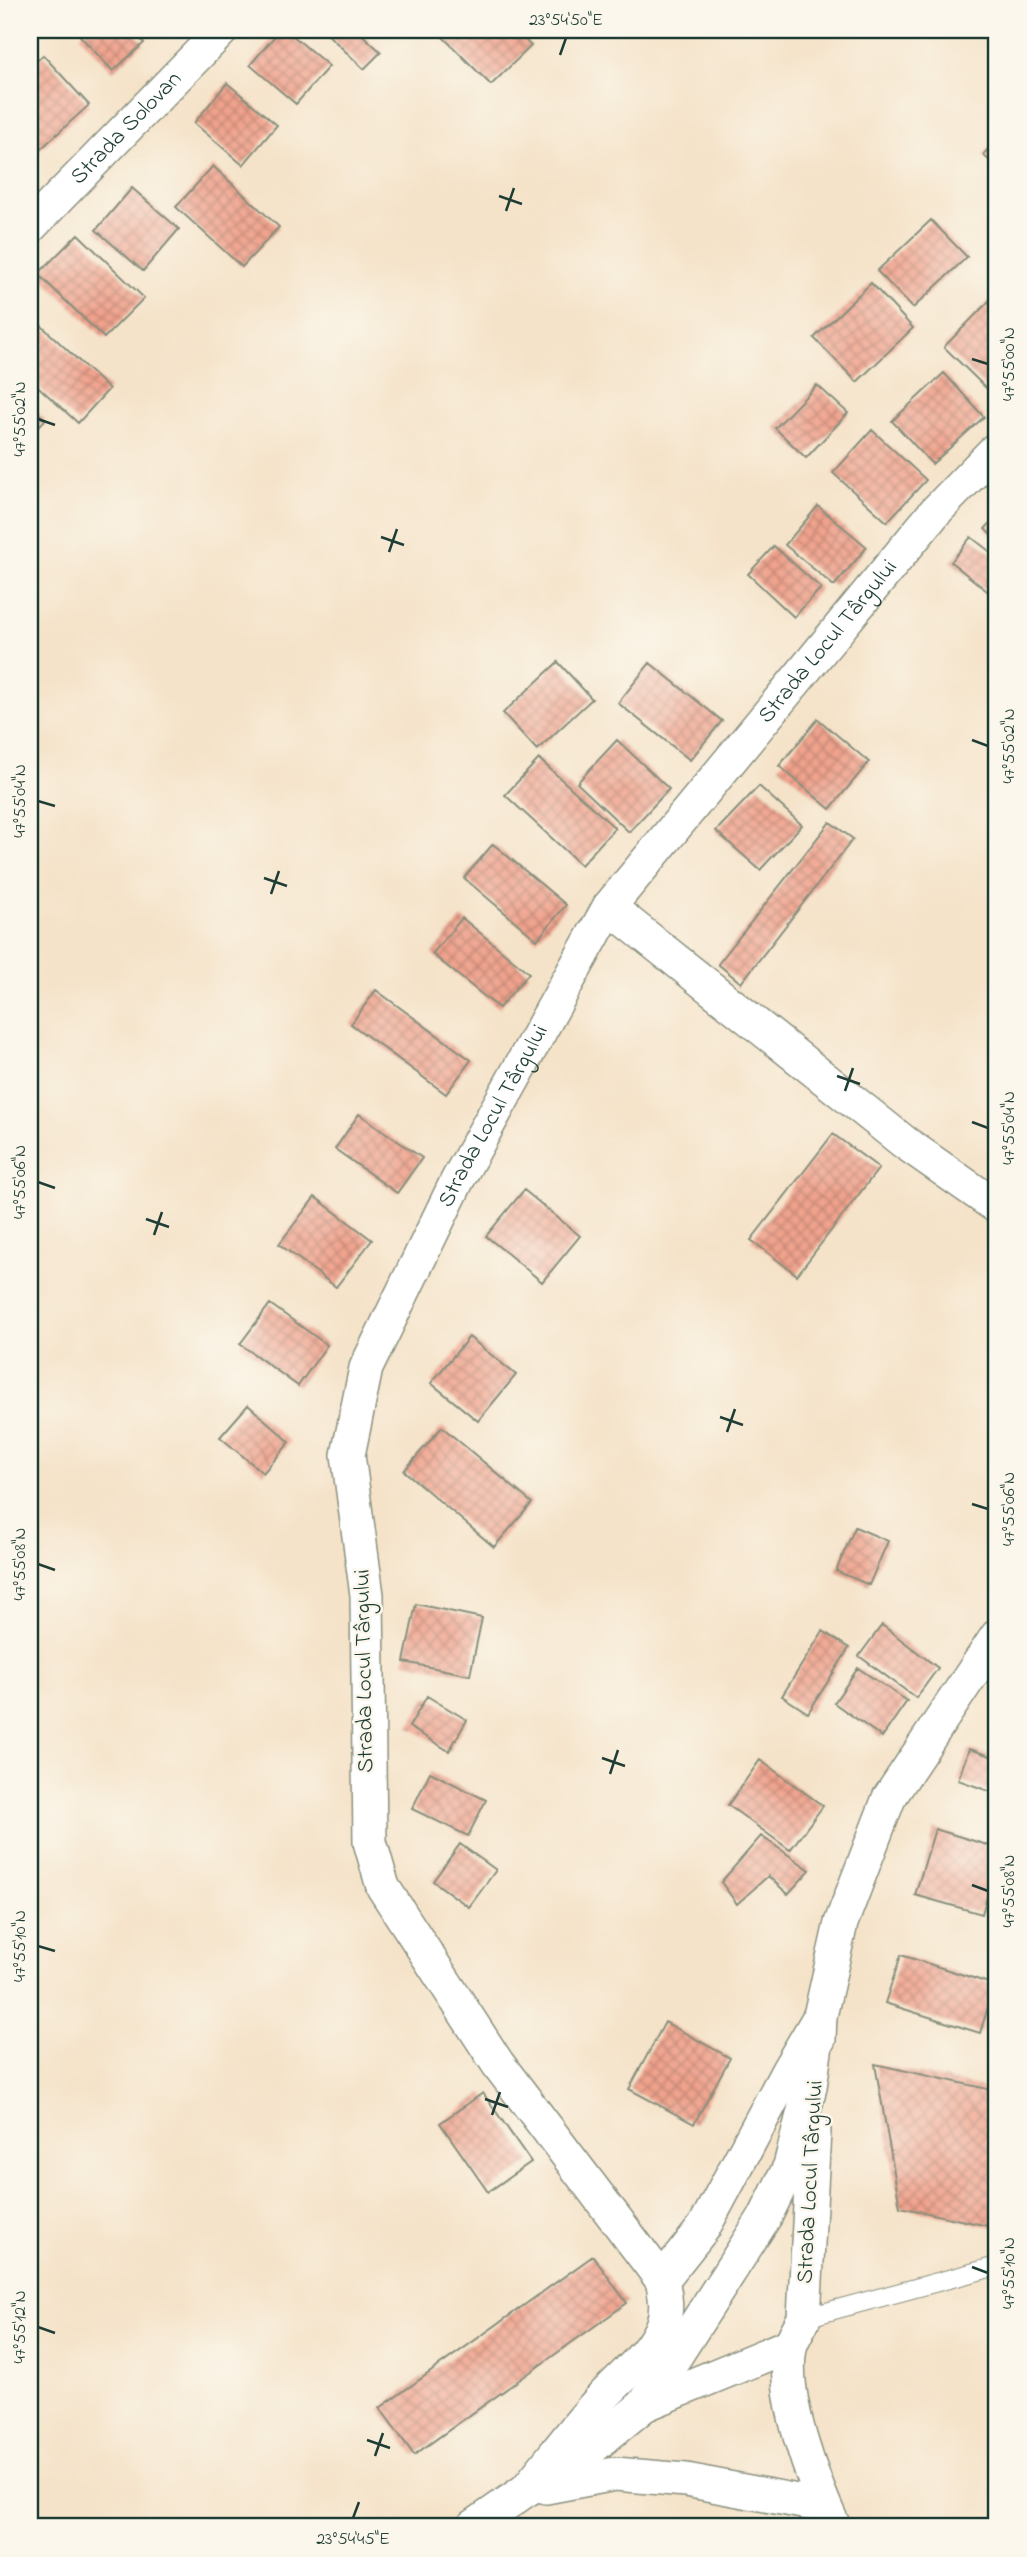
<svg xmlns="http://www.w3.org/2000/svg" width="1027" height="2557" font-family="'Indie Flower',sans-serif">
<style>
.building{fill:url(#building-cross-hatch)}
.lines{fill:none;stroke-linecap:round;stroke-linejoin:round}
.service-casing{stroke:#8a907e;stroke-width:20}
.minor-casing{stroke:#8a907e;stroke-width:36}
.service{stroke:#fff;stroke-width:18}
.minor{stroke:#fff;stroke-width:33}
.ticks{fill:none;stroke:#1f3d34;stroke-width:2.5}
.labels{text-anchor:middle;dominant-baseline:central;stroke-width:5;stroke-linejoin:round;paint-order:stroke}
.street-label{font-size:23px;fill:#1f3d34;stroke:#fbf7ec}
.neatline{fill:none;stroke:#1f3d34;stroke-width:2.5}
.ticks-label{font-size:18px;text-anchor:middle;fill:#1f3d34}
</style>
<defs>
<pattern id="building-cross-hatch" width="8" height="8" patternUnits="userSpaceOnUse" patternTransform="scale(1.75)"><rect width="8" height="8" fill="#f0a38d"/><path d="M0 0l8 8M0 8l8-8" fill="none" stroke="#c28674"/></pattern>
</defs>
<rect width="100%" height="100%" fill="#fbf7ec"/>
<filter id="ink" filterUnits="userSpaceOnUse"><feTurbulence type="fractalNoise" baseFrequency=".0143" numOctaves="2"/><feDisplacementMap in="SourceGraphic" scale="14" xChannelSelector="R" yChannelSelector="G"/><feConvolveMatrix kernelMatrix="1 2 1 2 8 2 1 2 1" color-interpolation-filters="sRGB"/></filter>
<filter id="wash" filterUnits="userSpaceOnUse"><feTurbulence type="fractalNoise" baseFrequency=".00686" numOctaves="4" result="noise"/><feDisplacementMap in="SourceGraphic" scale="28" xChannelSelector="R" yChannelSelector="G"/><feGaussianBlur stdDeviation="1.57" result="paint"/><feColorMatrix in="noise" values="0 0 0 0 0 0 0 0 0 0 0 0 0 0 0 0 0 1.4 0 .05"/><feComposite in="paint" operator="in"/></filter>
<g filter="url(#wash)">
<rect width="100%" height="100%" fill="#f5e3c9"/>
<g id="blocks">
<!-- building -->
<path class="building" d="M86 30H132L144 43 113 71 80 36Z
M280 30H286L329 66 296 104 250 65Z
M323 30H357L381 52 364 69Z
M443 30H515L531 46 491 85 439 33Z
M43 55 89 105 33 156 30 152V67Z
M227 83 277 125 243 165 194 123Z
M997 139V167L983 155Z
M213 166 279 227 242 267 176 207Z
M132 188 179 229 143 271 96 230Z
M931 220 967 257 913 308 877 271Z
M78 234 144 298 104 338 38 274Z
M871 283 913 328 857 382 814 338Z
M993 297 997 301V377L986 388 944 347Z
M30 315 109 389 78 423 30 379Z
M944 373 984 417 932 464 892 421Z
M817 385 848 413 806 458 775 428Z
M30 405 45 420 30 435Z
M872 430 926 480 887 522 833 473Z
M818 506 867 547 834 586 785 545Z
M997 516V541L985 529Z
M971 537 997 557V599L951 562Z
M774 546 821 588 794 617 748 574Z
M558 662 592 699 537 750 503 713Z
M650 663 722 721 690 760 618 703Z
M818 719 869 762 830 809 779 766Z
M617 740 669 789 629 832 577 783Z
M539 759 615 828 581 865 505 795Z
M759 786 802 825 760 870 716 831Z
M830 822 853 839 741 983 718 964Z
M493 844 566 905 537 940 464 878Z
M462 918 529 973 499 1008 432 954Z
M376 990 471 1060 446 1094 351 1024Z
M359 1114 422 1158 397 1193 335 1149Z
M833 1134 879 1168 797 1275 751 1240Z
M524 1190 580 1236 542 1282 486 1236Z
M315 1197 372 1240 336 1287 279 1244Z
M270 1304 327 1345 298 1386 240 1344Z
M469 1337 516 1375 478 1421 431 1383Z
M248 1405 290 1442 263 1473 220 1437Z
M442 1427 532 1503 494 1547 404 1471Z
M855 1527 888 1541 869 1585 836 1571Z
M416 1604 482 1618 470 1675 404 1662Z
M882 1625 938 1668 916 1698 859 1656Z
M823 1631 849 1648 808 1713 782 1696Z
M858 1668 907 1701 882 1737 834 1703Z
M427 1696 467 1720 449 1751 409 1727Z
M969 1749 997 1758V1794L958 1780Z
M760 1760 823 1806 790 1850 728 1805Z
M430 1772 486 1800 468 1836 412 1809Z
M935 1829 997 1848V1863L982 1914 915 1895Z
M761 1836 810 1870 788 1894 768 1876 737 1904 721 1882Z
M460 1844 496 1870 469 1907 433 1881Z
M901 1955 995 1985 980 2033 885 2003Z
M665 2022 730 2058 694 2124 629 2089Z
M875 2064 997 2091V2228L900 2207Z
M483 2093 531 2162 488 2192 440 2123Z
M593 2256 627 2303 414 2455 380 2408Z"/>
</g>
</g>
<g filter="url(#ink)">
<use href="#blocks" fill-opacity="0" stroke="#8a907e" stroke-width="2"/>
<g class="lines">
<!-- service casing -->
<g class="service-casing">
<path id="service" d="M804 2318 997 2266"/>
</g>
<!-- minor casing -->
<g class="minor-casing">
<g id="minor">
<path id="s1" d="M30 227 222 30"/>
<path d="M609 907 904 1142 997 1207"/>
<path d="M819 2039 820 2016 841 1923 889 1798 997 1636"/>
<path d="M814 2131 804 2318C800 2327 792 2338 790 2348 781 2398 813 2481 834 2527"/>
<path d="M644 2405 790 2345"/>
<path d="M546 2487 615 2474 686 2480 824 2506"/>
<path id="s2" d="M526 2490C550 2461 573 2430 598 2402 620 2377 652 2355 663 2323 668 2309 665 2294 662 2280L498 2064 383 1887 370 1842 367 1595 348 1455 366 1368 457 1181 609 907 935 512 997 448"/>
<path d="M473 2527 526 2490 566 2469 644 2405 766 2215 790 2166 810 2087 820 2016 787 2072 704 2227 662 2280"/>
</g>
</g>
<!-- service -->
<use href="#service" class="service"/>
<!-- minor -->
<use href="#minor" class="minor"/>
</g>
</g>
<!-- ticks -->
<path class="ticks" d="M560 55 566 38M499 196 522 204M506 211 514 188M972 359 988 364M38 419 55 425M381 537 404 545M389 552 397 529M972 740 988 746M38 801 55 806M264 878 287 886M271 894 279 871M837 1076 860 1084M845 1091 853 1068M972 1122 988 1128M38 1182 55 1188M146 1219 169 1227M154 1235 162 1212M720 1417 743 1425M727 1432 735 1409M972 1504 988 1509M38 1564 55 1570M602 1758 625 1766M610 1774 618 1750M972 1885 988 1891M38 1946 55 1951M485 2099 508 2107M492 2115 500 2092M972 2267 988 2273M38 2327 55 2333M367 2440 390 2448M375 2456 383 2433M353 2518 359 2502"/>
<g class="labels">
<!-- street labels -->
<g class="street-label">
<text stroke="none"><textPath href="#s1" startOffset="138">Strada Solovan</textPath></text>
<text stroke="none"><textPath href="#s2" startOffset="2132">Strada Locul Târgului</textPath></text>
<text stroke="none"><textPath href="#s2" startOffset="1549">Strada Locul Târgului</textPath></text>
<text transform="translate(365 1671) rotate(-91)">Strada Locul Târgului</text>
<text transform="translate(811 2182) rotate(-87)">Strada Locul Târgului</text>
</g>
</g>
<!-- margin -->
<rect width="1027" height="2557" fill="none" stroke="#fbf7ec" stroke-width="77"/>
<rect x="38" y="38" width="950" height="2480" class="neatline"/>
<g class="ticks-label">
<text x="566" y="25">23°54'50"E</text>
<text transform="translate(1008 364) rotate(-90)" y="6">47°55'00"N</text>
<text transform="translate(19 419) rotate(-90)" y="6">47°55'02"N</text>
<text transform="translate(1008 746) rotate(-90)" y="6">47°55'02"N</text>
<text transform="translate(19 801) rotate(-90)" y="6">47°55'04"N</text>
<text transform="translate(1008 1128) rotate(-90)" y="6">47°55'04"N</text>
<text transform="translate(19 1182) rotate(-90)" y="6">47°55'06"N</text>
<text transform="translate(1008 1509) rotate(-90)" y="6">47°55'06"N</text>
<text transform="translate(19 1564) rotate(-90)" y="6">47°55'08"N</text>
<text transform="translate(1008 1891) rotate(-90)" y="6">47°55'08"N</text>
<text transform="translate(19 1946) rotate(-90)" y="6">47°55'10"N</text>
<text transform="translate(1008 2273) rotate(-90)" y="6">47°55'10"N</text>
<text transform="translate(19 2327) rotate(-90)" y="6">47°55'12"N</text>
<text x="353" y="2544">23°54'45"E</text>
</g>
</svg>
